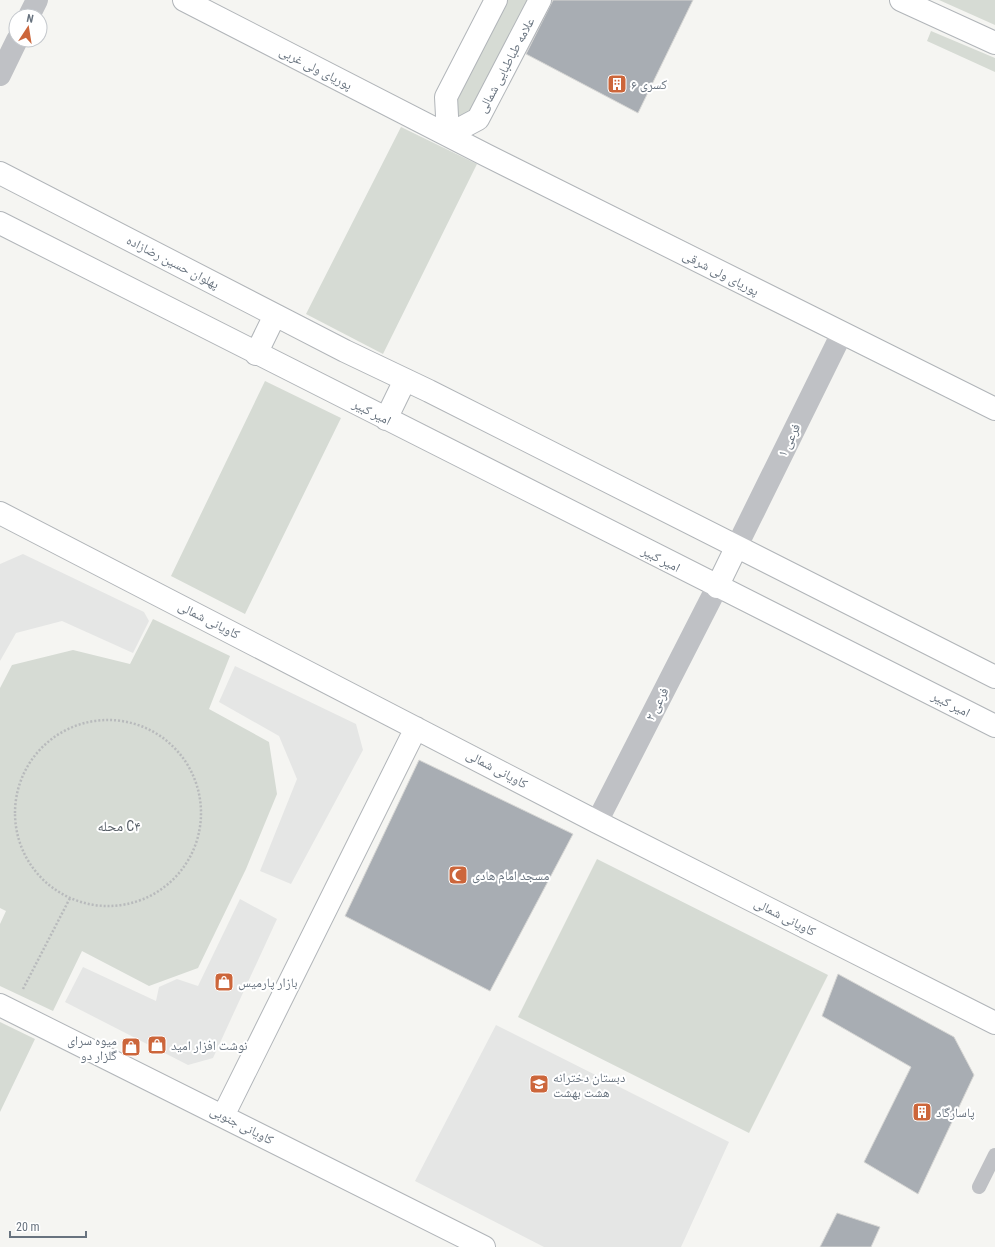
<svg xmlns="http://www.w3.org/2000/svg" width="995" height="1247" font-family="'Roboto Condensed','Noto Naskh Arabic',sans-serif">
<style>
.built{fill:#e5e6e5}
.green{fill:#d6dbd4}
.building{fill:#a8adb3;stroke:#d6d6d4}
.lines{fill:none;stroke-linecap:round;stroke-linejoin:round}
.secondary-casing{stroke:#b1b5b9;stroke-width:24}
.path{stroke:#b8babc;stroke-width:2.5;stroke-dasharray:2 2;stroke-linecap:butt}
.lane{stroke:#bfc1c5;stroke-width:14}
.street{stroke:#bfc1c5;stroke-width:22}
.secondary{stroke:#fff;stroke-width:22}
.labels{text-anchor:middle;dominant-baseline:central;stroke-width:4;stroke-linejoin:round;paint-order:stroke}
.street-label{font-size:13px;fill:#68737f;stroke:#fff}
.poi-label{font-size:13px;fill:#68737f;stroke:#fff;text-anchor:start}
.neighbourhood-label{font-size:14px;fill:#555d65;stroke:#fff}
</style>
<rect width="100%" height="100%" fill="#f5f5f2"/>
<!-- built -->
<path class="built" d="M23 554 144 612 149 621 133 653 62 621 16 633 0 661V564Z
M235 666 356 724 363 750 291 884 260 871 297 779 279 736 219 702Z
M240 899 277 919 213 1058 188 1065 65 1002 83 967 156 1001 159 987 177 979 198 986Z
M496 1025 729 1142 681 1247H544L415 1181Z"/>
<!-- green -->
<path class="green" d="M503 0H534L473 114 457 120 454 104Z
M939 0H995V25Z
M931 31 995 58V72L927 41Z
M401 127 477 164 383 354 306 314Z
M265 381 341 418 245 614 171 576Z
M153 619 230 656 209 709 269 742 277 794 246 869 198 968 149 986 82 951 53 1011 0 986V924L6 911 0 908V688L12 665 73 650 130 664Z
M597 859 828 975 749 1133 518 1017Z
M0 1022 35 1039 0 1112Z"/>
<!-- building -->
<path class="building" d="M553 0H693L638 113 526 54Z
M419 760 573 834 490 991 345 916Z
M838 974 954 1037 974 1075 918 1194 864 1162 911 1067 822 1016Z
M837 1213 880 1227 871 1247H820Z"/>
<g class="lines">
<!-- secondary casing -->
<g class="secondary-casing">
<path id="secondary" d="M184 0 486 155 995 409
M901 0 995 43
M448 135 478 119 540 0
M448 135 446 97 496 0
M0 173 345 351 429 391 995 677
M0 223 995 726
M256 354 275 315
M386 419 405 380
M0 513 597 822 995 1023
M717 587 736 548
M0 1005 484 1247
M223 1116 416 728"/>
</g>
<!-- path -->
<path class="path" d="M15 813a93 93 0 1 1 186 0a93 93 0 1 1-186 0Z
M23 989 70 898"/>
<!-- lane -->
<path class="lane" d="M979 1187 995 1155"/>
<!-- street -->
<path class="street" d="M29 16 37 0
M0 75 17 40
M736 548 842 333
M597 822 717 587"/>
<!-- secondary -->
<use href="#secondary" class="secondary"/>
</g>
<!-- icons -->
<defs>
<g id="building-square" transform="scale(1)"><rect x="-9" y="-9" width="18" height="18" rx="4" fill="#cc663b" stroke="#fff"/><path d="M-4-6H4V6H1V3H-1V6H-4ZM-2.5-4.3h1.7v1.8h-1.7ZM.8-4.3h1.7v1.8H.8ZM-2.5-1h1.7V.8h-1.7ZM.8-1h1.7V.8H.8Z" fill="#fff"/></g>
<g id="mosque-square" transform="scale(1)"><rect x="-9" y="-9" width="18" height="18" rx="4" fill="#cc663b" stroke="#fff"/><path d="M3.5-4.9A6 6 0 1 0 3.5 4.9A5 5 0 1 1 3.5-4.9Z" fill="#fff"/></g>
<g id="shop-square" transform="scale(1)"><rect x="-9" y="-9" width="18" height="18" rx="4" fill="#cc663b" stroke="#fff"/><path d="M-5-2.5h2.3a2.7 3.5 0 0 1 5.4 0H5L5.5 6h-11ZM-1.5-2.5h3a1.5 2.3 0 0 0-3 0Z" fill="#fff"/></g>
<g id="school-square" transform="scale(1)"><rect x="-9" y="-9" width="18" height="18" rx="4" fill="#cc663b" stroke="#fff"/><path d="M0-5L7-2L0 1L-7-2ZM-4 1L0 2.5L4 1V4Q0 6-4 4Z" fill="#fff"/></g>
</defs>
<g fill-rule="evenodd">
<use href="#building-square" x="617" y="84"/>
<use href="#mosque-square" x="458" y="875"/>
<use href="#shop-square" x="224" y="982"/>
<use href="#shop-square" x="157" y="1045"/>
<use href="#shop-square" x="131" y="1047"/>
<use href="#school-square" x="539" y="1084"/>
<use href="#building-square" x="922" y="1112"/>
</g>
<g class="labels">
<!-- street labels -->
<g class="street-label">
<text transform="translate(506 65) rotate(-62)">علامه طباطبایی شمالی</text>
<text transform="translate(316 68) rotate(27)">پوریای ولی غربی</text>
<text transform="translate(173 262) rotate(27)">پهلوان حسین رضازاده</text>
<text transform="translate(721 273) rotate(27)">پوریای ولی شرقی</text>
<text transform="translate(372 412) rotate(27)">امیر کبیر</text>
<text transform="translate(789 440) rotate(-64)">فرعی ۱</text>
<text transform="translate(661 559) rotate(27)">امیر کبیر</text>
<text transform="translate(209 620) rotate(27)">کاویانی شمالی</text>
<text transform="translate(657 704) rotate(-63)">فرعی ۲</text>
<text transform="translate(951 704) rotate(27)">امیر کبیر</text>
<text transform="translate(497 769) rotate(28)">کاویانی شمالی</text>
<text transform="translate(785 917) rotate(27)">کاویانی شمالی</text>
<text transform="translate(242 1125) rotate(27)">کاویانی جنوبی</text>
</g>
<!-- poi labels -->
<g class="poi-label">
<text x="631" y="84">کسری ۶</text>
<text x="472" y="875">مسجد امام هادی</text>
<text x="238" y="982">بازار پارمیس</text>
<text x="117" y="1040" text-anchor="end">میوه سرای<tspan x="117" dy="15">گلزار دو</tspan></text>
<text x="171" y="1045">نوشت افزار امید</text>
<text x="553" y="1077">دبستان دخترانه<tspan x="553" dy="15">هشت بهشت</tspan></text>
<text x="936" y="1112">پاسارگاد</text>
</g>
<!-- neighbourhood labels -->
<g class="neighbourhood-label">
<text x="119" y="826">محله C۴</text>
</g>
</g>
<!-- north arrow -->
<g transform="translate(28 28) rotate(12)"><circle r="19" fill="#ffffff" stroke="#c3c7cc"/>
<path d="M0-3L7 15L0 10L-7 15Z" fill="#cc663b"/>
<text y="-6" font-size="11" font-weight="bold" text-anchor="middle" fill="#68737f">N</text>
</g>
<!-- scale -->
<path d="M10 1231v6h76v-6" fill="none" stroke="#68737f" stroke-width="2"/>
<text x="16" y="1231" font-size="12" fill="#68737f" stroke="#ffffff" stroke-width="3" paint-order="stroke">20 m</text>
</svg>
